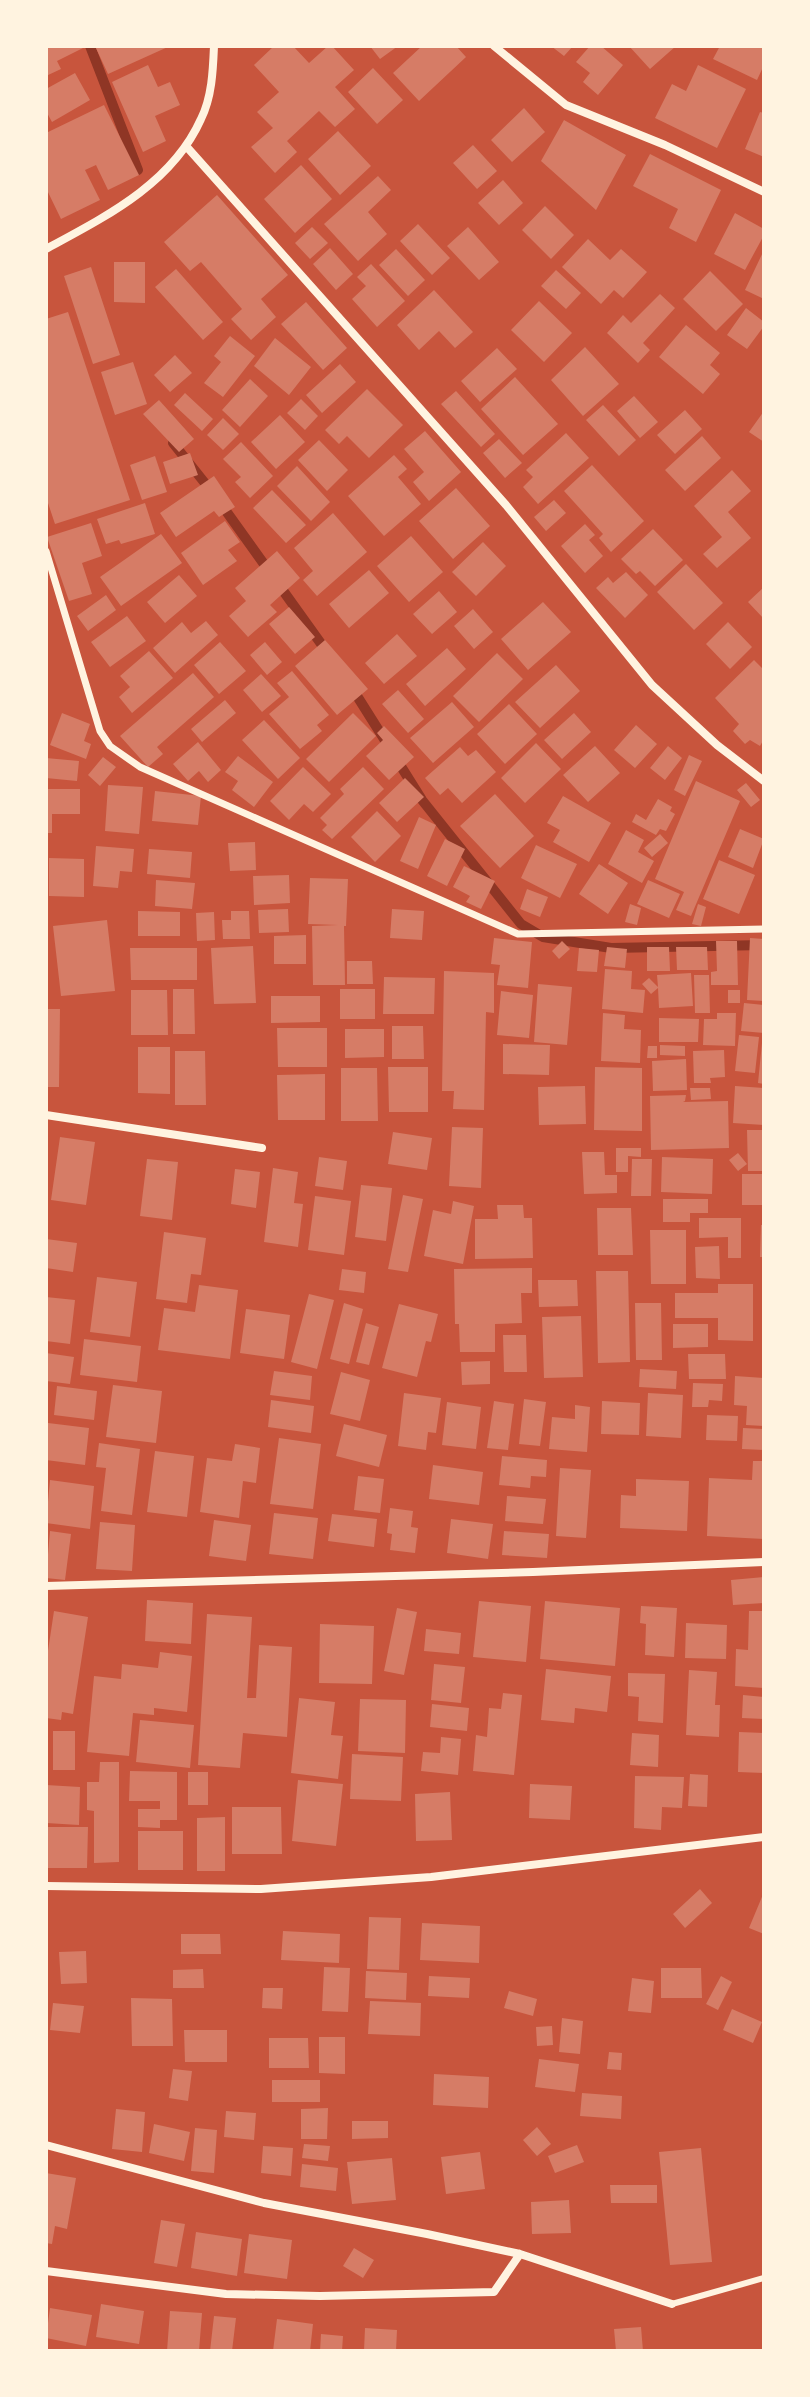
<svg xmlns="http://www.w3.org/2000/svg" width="810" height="2397" font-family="'Asap Condensed',sans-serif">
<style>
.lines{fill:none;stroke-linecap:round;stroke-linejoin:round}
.stream{stroke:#8f3625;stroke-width:10}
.building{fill:#d67c66}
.service{stroke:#fff3e0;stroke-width:6}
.pedestrian{stroke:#fff3e0;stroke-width:7}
.minor{stroke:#fff3e0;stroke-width:8}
</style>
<rect width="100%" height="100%" fill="#c8553d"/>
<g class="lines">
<!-- stream -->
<path class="stream" d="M90 46 138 170
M173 443 216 497 327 652
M352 688 386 742
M397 760 422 800 521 924 543 937 611 948 764 945"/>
</g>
<!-- building -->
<path class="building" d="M46 46H87L57 61 61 69 46 76Z
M95 46H170L108 74Z
M274 46H293L309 63 328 46H332L354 70 335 87 355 109 335 127 319 111 287 141 297 152 275 173 251 147 273 128 257 112 279 92 254 65Z
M370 46H398L380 59Z
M422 46H456L466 57 419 101 393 73Z
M551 46H573L564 56Z
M590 46H601L623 65 598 95 583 82 590 73 576 62Z
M629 46H676L650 69Z
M720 46H764V65L757 80 713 59Z
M148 65 158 87 170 82 180 105 155 116 166 141 143 152 112 82Z
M698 65 746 89 717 148 655 118 672 84 686 91Z
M373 68 403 100 377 124 348 92Z
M75 73 90 100 52 122 46 111V89Z
M104 105 139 175 108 190 96 165 85 170 100 200 61 219 46 188V133Z
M524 108 545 132 512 162 491 140Z
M760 112 764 113V157L745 149Z
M564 120 626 155 596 210 541 161Z
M338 131 371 166 340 195 308 159Z
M473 145 497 171 477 189 453 163Z
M650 154 721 190 696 242 669 228 678 209 633 186Z
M301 165 332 199 295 233 264 199Z
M378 176 391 190 368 212 387 234 358 261 324 224Z
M503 180 523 203 499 225 478 203Z
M217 195 288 275 261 299 276 317 251 340 231 319 242 309 201 262 190 271 164 242Z
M545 206 574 235 551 259 522 230Z
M735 213 764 229V235L745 270 714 254Z
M418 224 450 258 432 275 400 241Z
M312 227 328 243 310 259 295 243Z
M468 227 499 262 479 280 447 246Z
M588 239 610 260 621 249 647 272 623 298 614 290 601 304 562 267Z
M330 248 353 274 336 290 313 264Z
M396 249 425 280 408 296 379 265Z
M764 250V299L745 290Z
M114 262H145V303L114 302Z
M371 264 405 301 377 327 352 299 366 286 357 277Z
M91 267 120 355 93 364 64 276Z
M176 269 223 322 203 340 155 287Z
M556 270 581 293 566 309 541 286Z
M710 271 743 304 716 331 683 299Z
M434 290 473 332 455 348 439 331 419 350 397 325Z
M660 294 675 308 643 343 650 350 638 363 607 333 623 315 631 323Z
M539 301 572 333 544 362 511 330Z
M306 302 347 348 323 370 281 324Z
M746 308 764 322V326L747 349 727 335Z
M68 312 130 500 55 524 46 497V319Z
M686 325 720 353 710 365 720 374 703 394 659 357Z
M230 336 255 356 223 397 204 383 221 362 214 356Z
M275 338 311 367 289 395 254 366Z
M585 347 619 384 583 416 551 380Z
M497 348 517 369 480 402 461 381Z
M175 355 192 373 170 392 154 375Z
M133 362 147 404 115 415 101 372Z
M340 364 356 382 322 413 306 395Z
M515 377 558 424 523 455 481 409Z
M250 379 268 396 240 427 222 410Z
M367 389 403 425 369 458 347 436 339 444 325 430Z
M456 391 495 434 481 447 441 404Z
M185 393 213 419 202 431 174 405Z
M634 396 658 422 640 438 617 411Z
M301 399 318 416 305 430 287 413Z
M159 400 194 439 179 452 143 414Z
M603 405 636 440 619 456 586 420Z
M685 410 702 429 675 454 657 435Z
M764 411V442L749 432Z
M280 415 305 442 276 469 251 442Z
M223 418 239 434 223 450 207 435Z
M425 431 461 472 429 501 413 482 424 472 404 449Z
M566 433 589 458 538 504 523 487 533 477 526 470Z
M702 436 721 458 685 491 665 470Z
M499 439 522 463 505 478 483 453Z
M319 440 348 470 327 491 298 460Z
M241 442 273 476 250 498 235 482 241 477 223 459Z
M190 453 198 475 170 484 163 462Z
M394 455 407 469 398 477 421 504 384 536 348 496Z
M155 456 167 492 142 500 130 465Z
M592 465 644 521 611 552 599 538 603 534 564 491Z
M297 466 330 502 311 521 277 486Z
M732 470 751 491 728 512 751 538 717 568 703 554 722 537 694 506Z
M214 476 235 507 219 517 214 511 176 537 160 513Z
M456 488 490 526 453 559 419 521Z
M272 490 306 525 286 543 253 508Z
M554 500 566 513 546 531 534 517Z
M145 503 155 534 121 544 119 540 106 544 97 519Z
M333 513 367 552 317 596 303 580 313 571 294 548Z
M225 521 240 542 228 550 237 561 203 585 181 553Z
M91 523 102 556 82 563 92 594 69 601 47 537Z
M585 524 595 535 589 540 603 556 585 573 561 546Z
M653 529 683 560 655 586 640 571 636 574 621 559Z
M161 534 182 563 121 606 100 577Z
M411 536 443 572 409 602 377 566Z
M483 542 506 566 476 596 452 572Z
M277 551 300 578 270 605 277 612 248 637 229 616 246 601 235 588Z
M686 564 723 603 694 630 657 592Z
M369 570 389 593 349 628 329 604Z
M626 572 648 595 625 618 596 588 608 577 613 583Z
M179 575 197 596 165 623 147 602Z
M764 587V619L748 602Z
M439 591 457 612 432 634 413 614Z
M106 595 116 610 88 631 77 616Z
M543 602 571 632 528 670 501 639Z
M289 607 315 637 295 654 269 624Z
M473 609 493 632 474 649 454 626Z
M127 616 146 641 110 667 91 642Z
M206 621 218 635 175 673 153 648 182 622 191 633Z
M728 622 752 647 730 669 706 644Z
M397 634 417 656 384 684 365 663Z
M325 640 368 689 337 715 295 666Z
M220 642 246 671 219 694 194 665Z
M265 642 282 662 267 675 250 655Z
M447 648 466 669 425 706 406 684Z
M149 651 173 678 132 713 119 697 130 687 120 676Z
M497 653 523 679 479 722 453 696Z
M754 660 764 670V739L760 746 750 740 745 744 733 731 739 724 715 698Z
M556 665 580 691 540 728 515 702Z
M292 671 329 715 317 725 322 731 300 749 269 714 289 697 277 683Z
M193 673 214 697 157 747 163 754 148 767 120 736Z
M261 674 281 696 262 712 243 690Z
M398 690 424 719 408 733 382 704Z
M225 700 236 713 202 742 191 729Z
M452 702 474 727 433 763 410 738Z
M509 704 537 734 505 764 477 734Z
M62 713 90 724 84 741 91 744 86 759 50 745Z
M353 713 376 736 329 782 306 759Z
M574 713 591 732 562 759 544 740Z
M264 720 300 758 278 779 242 740Z
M636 725 657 744 635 768 614 750Z
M384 726 414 757 389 780 366 756 383 740 377 733Z
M198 742 221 770 208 782 199 771 188 781 173 764Z
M536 743 561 769 525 803 501 778Z
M595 746 620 773 588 802 563 775Z
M668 746 682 758 665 780 650 768Z
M460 747 468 756 476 750 496 772 462 803 448 788 440 795 425 778Z
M689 755 702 761 685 796 674 790Z
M238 756 273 782 254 807 232 790 238 781 225 772Z
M103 757 116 767 100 786 88 775Z
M46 758 79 761 77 781 46 778Z
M303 767 331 794 313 812 304 804 289 820 270 801Z
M363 767 384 789 332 839 322 830 327 825 320 818 344 794 340 789Z
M405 778 424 797 397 822 379 803Z
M696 781 740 801 691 916 676 910 684 892 655 879Z
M746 783 760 800 751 807 737 790Z
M108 785 143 787 139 834 105 831Z
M46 789H80V814H52V833H46Z
M155 791 201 796 198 825 152 821Z
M495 794 534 836 500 868 460 826Z
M563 796 611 823 589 862 553 842 560 830 547 823Z
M658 799 672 807 670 811 675 814 666 831 660 829 656 835 632 822 636 814 646 820Z
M377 811 401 836 375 862 351 837Z
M419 817 436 825 418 869 400 861Z
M740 829 764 839 753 868 728 857Z
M626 830 644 840 638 852 654 861 642 883 608 864Z
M660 834 668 843 652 857 644 848Z
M445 839 465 849 447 886 427 876Z
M255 842 256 870 230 871 228 843Z
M536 845 577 864 560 898 521 878Z
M96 846 134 849 132 872 120 871 118 888 93 886Z
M149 849 192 852 190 878 147 874Z
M49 858 84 859V897L49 896Z
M719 860 755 875 739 914 703 899Z
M599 864 628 883 608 914 579 894Z
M464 866 495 881 481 909 466 902 470 896 453 887Z
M289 875 290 903 254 905 253 876Z
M310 878 348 879 346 926H344L345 985H313L312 926 338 925 308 924Z
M156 880 195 883 192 909 155 906Z
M648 880 680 894 669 918 637 904Z
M527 889 548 897 540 917 520 909Z
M630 904 641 908 637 925 625 922Z
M698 904 706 907 701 926 692 924Z
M288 909 289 932 259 933 258 910Z
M392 909 424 911 422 940 390 938Z
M138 911 180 912V936H138Z
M231 911H249L250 939H223L222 920H231Z
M214 912 215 940 197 941 196 913Z
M107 920 115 991 61 996 53 926Z
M306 935V964H274V936Z
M494 938 532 942 528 988 497 985 500 965 491 964Z
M750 938 764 939V1001L747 1000Z
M562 941 570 949 559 959 552 951Z
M716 941H737L738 985H711V972L717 971Z
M253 946 256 1003 214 1004 211 948Z
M607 947 627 949 625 968 604 966Z
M647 947H669L670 971H647Z
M676 947H707L708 970H677Z
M130 948H197V980H131Z
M579 948 599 950 597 972 577 971Z
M347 961H372L373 984H347Z
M605 969 632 971 631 989 645 990 643 1013 602 1009Z
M444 971 494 973V1013L486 1012 484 1110 453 1109 454 1091H442Z
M691 973 693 1006 659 1008 658 988 651 994 642 984 649 978 658 987 657 975Z
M694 975H709L710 1013H695Z
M384 977 435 978 434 1014H383Z
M538 984 572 987 567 1045 534 1042Z
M173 989H194L195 1034H173Z
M340 989H375V1019H340Z
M131 990H167L168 1035H131Z
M728 990H740V1003H728Z
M501 991 533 995 529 1038 497 1035Z
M271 996H320V1022L271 1023Z
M744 1003 764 1005V1033L741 1031Z
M46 1009H60L59 1087H46Z
M603 1013 625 1015 624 1029 641 1030 640 1063 601 1061Z
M717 1013H736L735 1046 703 1045 704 1019H717Z
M659 1018 699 1019 698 1042H659Z
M392 1026H423L424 1059H392Z
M277 1028H327V1067H278Z
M345 1029H384V1057L345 1058Z
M739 1035 759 1037 755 1073 735 1071Z
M762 1043H764V1084L758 1083Z
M503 1044 550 1045 549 1075 503 1074Z
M660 1045 685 1046V1056L660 1055Z
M648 1046H657V1058H647Z
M138 1047H170V1094L138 1093Z
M724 1050 725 1077 710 1078 711 1083H694L693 1051Z
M175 1051H205L206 1105H175Z
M686 1059 687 1090 653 1091 652 1061Z
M388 1067H428V1112H389Z
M595 1067 642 1068V1131L594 1130Z
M341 1068H377L378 1121H341Z
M325 1074V1120H278L277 1075Z
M585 1086 586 1124 539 1125 538 1087Z
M735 1086 764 1088V1125L733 1123Z
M690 1088H710L711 1099 691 1100Z
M686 1095 685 1101 683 1102 728 1101 729 1148 651 1150 650 1096Z
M452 1127 483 1128 481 1188 449 1186Z
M747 1130H764V1171H748Z
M393 1132 432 1138 427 1170 388 1164Z
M60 1137 95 1142 86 1205 51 1200Z
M616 1148H641V1157L628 1156V1172H616Z
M582 1152H604L605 1175H617V1193L584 1194Z
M738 1153 747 1164 738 1171 729 1160Z
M319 1157 347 1161 343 1190 315 1186Z
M662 1157 713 1159 712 1194 661 1192Z
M147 1159 178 1162 172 1220 140 1216Z
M632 1159H652L651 1196H631Z
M273 1168 298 1172 294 1203 303 1204 298 1247 264 1242Z
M235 1169 260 1172 256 1208 231 1204Z
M742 1174H764V1205H742Z
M361 1185 392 1188 386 1241 355 1237Z
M403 1195 423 1199 408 1272 388 1269Z
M315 1196 351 1201 344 1255 308 1250Z
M663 1199H708V1213H690V1222H663Z
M453 1201 474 1206 463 1264 424 1256 433 1210 451 1214Z
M497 1205H523L524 1218H532L533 1258 475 1259V1219H498Z
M597 1208H631L633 1255H598Z
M699 1218H741V1258H728V1237L699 1238Z
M761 1225H764V1257H760Z
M650 1230H686V1284H651Z
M164 1232 206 1238 201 1275 191 1274 187 1303 156 1299Z
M46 1239 77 1243 73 1272 46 1268Z
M719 1246 720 1279 696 1278 695 1247Z
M532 1268V1293H521L522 1323 495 1324V1352H460L459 1324H455L454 1269Z
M342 1269 366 1272 364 1293 339 1290Z
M596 1271H628L630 1362 598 1363Z
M97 1277 137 1282 130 1337 90 1332Z
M538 1280H577L578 1306 539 1307Z
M718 1284H753V1341L718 1340V1318H675V1293H718Z
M199 1285 238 1290 230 1359 158 1350 164 1308 195 1312Z
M309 1294 334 1300 317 1369 291 1362Z
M46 1297 75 1300 70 1344 46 1341Z
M344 1303 363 1309 349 1364 330 1359Z
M635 1303H661L662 1360H636Z
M399 1304 438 1314 431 1342 426 1341 417 1377 382 1368Z
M246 1309 290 1315 284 1359 240 1353Z
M581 1316 583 1377 544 1378 542 1317Z
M366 1323 379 1327 369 1365 356 1362Z
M673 1324H708V1347L673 1348Z
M503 1335H526L527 1372H504Z
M84 1339 141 1346 137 1382 80 1375Z
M46 1353 74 1357 70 1384 46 1381Z
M688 1354H725L726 1379H689Z
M490 1361V1384L462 1385 461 1362Z
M640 1369 677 1371 676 1389 639 1387Z
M274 1371 312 1376 310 1400 270 1395Z
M341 1372 370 1380 360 1421 330 1414Z
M735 1376 764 1378V1426L746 1425 747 1406 734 1405Z
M693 1383 723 1384 722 1401 709 1400 708 1407H692Z
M113 1385 162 1391 156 1443 106 1437Z
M57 1386 97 1391 94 1420 54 1415Z
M404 1393 441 1398 436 1433 428 1432 426 1450 398 1446Z
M648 1393 683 1395 681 1438 646 1436Z
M524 1399 546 1402 540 1446 519 1444Z
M271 1400 314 1406 311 1433 268 1427Z
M494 1401 514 1404 508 1450 487 1448Z
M602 1401 640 1403 639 1435 601 1434Z
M447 1402 481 1407 476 1449 442 1445Z
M575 1405 590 1407 587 1452 549 1449 552 1417 575 1419Z
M707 1415 738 1416 737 1441 706 1440Z
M48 1423 89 1428 85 1465 46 1460Z
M344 1424 387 1435 379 1467 336 1456Z
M743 1428 764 1429V1450L742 1449Z
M279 1438 321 1444 313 1509 270 1504Z
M99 1443 140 1449 132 1515 101 1511 106 1468 96 1467Z
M235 1444 260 1448 256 1483 243 1481 239 1518 200 1512 207 1458 232 1461Z
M155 1451 194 1456 187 1517 147 1512Z
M502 1456 547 1460 546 1477 531 1476 530 1488 499 1485Z
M753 1461H764V1539L707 1536 709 1478 752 1480Z
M433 1465 483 1472 479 1505 429 1499Z
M560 1468 591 1470 586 1538 556 1536Z
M358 1476 384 1479 380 1513 354 1510Z
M636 1479 689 1481 687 1531 620 1528 621 1495 636 1496Z
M50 1480 94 1486 90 1529 46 1523Z
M507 1496 546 1499 543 1524 505 1521Z
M390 1508 413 1511 411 1527 418 1528 415 1553 390 1550 392 1534 387 1533Z
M274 1513 318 1518 313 1559 269 1554Z
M332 1514 377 1519 374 1547 328 1541Z
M451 1519 493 1524 488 1559 447 1553Z
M214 1520 251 1525 246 1561 209 1556Z
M100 1522 135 1525 132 1571 96 1569Z
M50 1531 71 1534 65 1580 46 1578Z
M504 1531 549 1534 547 1558 502 1555Z
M764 1577V1603L733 1605 731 1580Z
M147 1600 193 1603 191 1644 145 1641Z
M479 1601 531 1606 526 1662 473 1657Z
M545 1601 620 1608 615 1666 540 1659Z
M641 1606 677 1608 674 1657 645 1655 646 1624 640 1623Z
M397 1608 417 1612 404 1675 384 1671Z
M54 1611 88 1617 73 1714 62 1712 61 1720 46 1718V1664Z
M749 1611H764V1688L735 1686 736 1649 748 1650Z
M207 1614 252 1617 247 1698H256L259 1645 292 1647 287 1737 243 1733 240 1768 198 1765Z
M686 1623 727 1625 726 1659 685 1658Z
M320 1624 374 1626 372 1684 319 1683Z
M426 1629 461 1633 459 1654 424 1651Z
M160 1652 192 1656 187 1712 154 1708V1715L133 1713 129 1756 87 1752 94 1676 121 1679 122 1664 158 1668Z
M434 1664 465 1667 461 1703 431 1700Z
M546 1669 611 1676 607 1712 575 1708 574 1723 541 1720Z
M689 1670 717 1672 715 1705H720L719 1737 686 1735Z
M628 1673 665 1674 663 1723 638 1721 639 1697 628 1696Z
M503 1693 522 1695 514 1775 473 1771 476 1735 487 1737 489 1708 501 1709Z
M743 1695 764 1697V1719L742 1718Z
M299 1698 335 1702 331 1735 343 1736 338 1779 291 1773Z
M360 1699 406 1700 405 1753 358 1751Z
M432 1704 469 1708 467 1731 430 1727Z
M140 1720 194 1725 190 1768 136 1762Z
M53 1731H75V1770H53Z
M739 1732 764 1733V1773L738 1772Z
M632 1733 659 1735 658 1767 630 1765Z
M441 1737 461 1739 458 1775 421 1771 423 1752 440 1753Z
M352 1754 403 1757 401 1801 350 1799Z
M100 1762H119V1862L94 1863V1811L87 1810V1782H99Z
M130 1771 177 1772V1820H160V1828L138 1827V1809H160V1801H129Z
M188 1772H208V1805H188Z
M690 1774 708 1775 707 1807 688 1806Z
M635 1776 684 1777 682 1808 662 1807 661 1830 634 1828Z
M298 1780 343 1784 336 1846 292 1841Z
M530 1784 572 1786 570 1820 529 1818Z
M46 1785 80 1787 79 1825 46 1823Z
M450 1792 452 1840 416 1841 415 1794Z
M232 1807H281L282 1854H232Z
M225 1817V1871H197V1818Z
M46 1827H88L87 1868H46Z
M138 1831H183V1870H138Z
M700 1889 712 1903 685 1928 673 1914Z
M764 1892V1934L749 1928Z
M369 1917 401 1918 399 1970 367 1969Z
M422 1923 480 1926 479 1963 420 1960Z
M283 1931 340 1934 339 1963 281 1960Z
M181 1934H220L221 1954H181Z
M86 1951 87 1983 61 1984 59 1952Z
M324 1967 350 1968 348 2012 322 2011Z
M661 1968H701L702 1998H661Z
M203 1969 204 1988H173V1970Z
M366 1971 407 1973 406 2000 365 1998Z
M429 1976 470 1978 469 1998 428 1996Z
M721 1976 732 1982 718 2010 706 2004Z
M632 1978 654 1981 651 2013 628 2011Z
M263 1988H283L282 2009 262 2008Z
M509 1991 537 1999 533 2016 504 2008Z
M131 1998 172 1999 173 2046H132Z
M370 2001 421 2003 420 2036 368 2034Z
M53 2003 84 2006 80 2033 50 2030Z
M732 2009 762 2022 753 2043 723 2030Z
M562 2018 583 2021 580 2054 559 2052Z
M552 2026 553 2045 537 2046 536 2027Z
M184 2030H227V2062H185Z
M319 2037H345V2074L319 2073Z
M269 2038H308L309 2068H269Z
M609 2052 622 2053 621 2070 607 2069Z
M539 2059 579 2064 575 2092 535 2087Z
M173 2069 192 2071 188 2101 169 2098Z
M434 2074 489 2077 488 2108 433 2105Z
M272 2080H320V2102H272Z
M582 2093 622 2096 621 2119 580 2116Z
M328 2108 327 2139H301V2109Z
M116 2109 145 2112 142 2152 112 2149Z
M226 2111 256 2113 254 2140 224 2137Z
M352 2121H388V2138L352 2139Z
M154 2124 190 2132 184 2161 149 2153Z
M537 2127 551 2144 537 2156 523 2140Z
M195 2128 217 2130 214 2173 191 2171Z
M304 2144 330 2146 328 2161 302 2158Z
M577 2145 584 2162 555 2173 548 2156Z
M263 2146 293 2148 291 2176 261 2173Z
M701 2148 712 2262 670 2265 659 2152Z
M480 2152 485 2189 446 2194 441 2157Z
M392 2158 396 2200 352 2204 347 2162Z
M302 2164 338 2168 336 2191 300 2187Z
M46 2173 76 2178 67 2229 55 2226 52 2244 46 2243Z
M610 2185H657V2203H611Z
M569 2200 571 2233 532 2234 531 2202Z
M161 2220 185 2224 177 2267 154 2263Z
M196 2232 242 2239 237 2276 191 2268Z
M249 2234 292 2240 287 2279 244 2273Z
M354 2248 374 2260 363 2278 343 2266Z
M101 2304 144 2311 139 2344 96 2337Z
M50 2308 92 2315 86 2346 46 2338Z
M170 2311 202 2313 199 2351H167Z
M214 2316 236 2318 232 2351H210Z
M277 2319 313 2324 310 2351H273Z
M641 2327 643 2351H616L614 2329Z
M365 2328 397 2330 396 2351H364Z
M321 2334 343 2336 342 2351H320Z"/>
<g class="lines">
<!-- service -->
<path class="service" d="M672 2304 764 2278"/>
<!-- pedestrian -->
<path class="pedestrian" d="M46 551 100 731 110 746 140 767 518 934 764 929"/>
<!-- minor -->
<path class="minor" d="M494 46 566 105 665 145 764 192
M186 146 506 505 652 685 717 745 764 781
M46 249C105 217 172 184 201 119 212 97 213 70 214 46
M46 1115 262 1148
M46 1586 533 1572 764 1562
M46 1886 261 1889 431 1877 764 1837
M46 2145 264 2203 427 2234 520 2254 672 2304
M46 2271 226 2294 320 2296 494 2292 520 2254"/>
</g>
<!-- border -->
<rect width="810" height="2397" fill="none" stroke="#fff3e0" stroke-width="96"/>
</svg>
